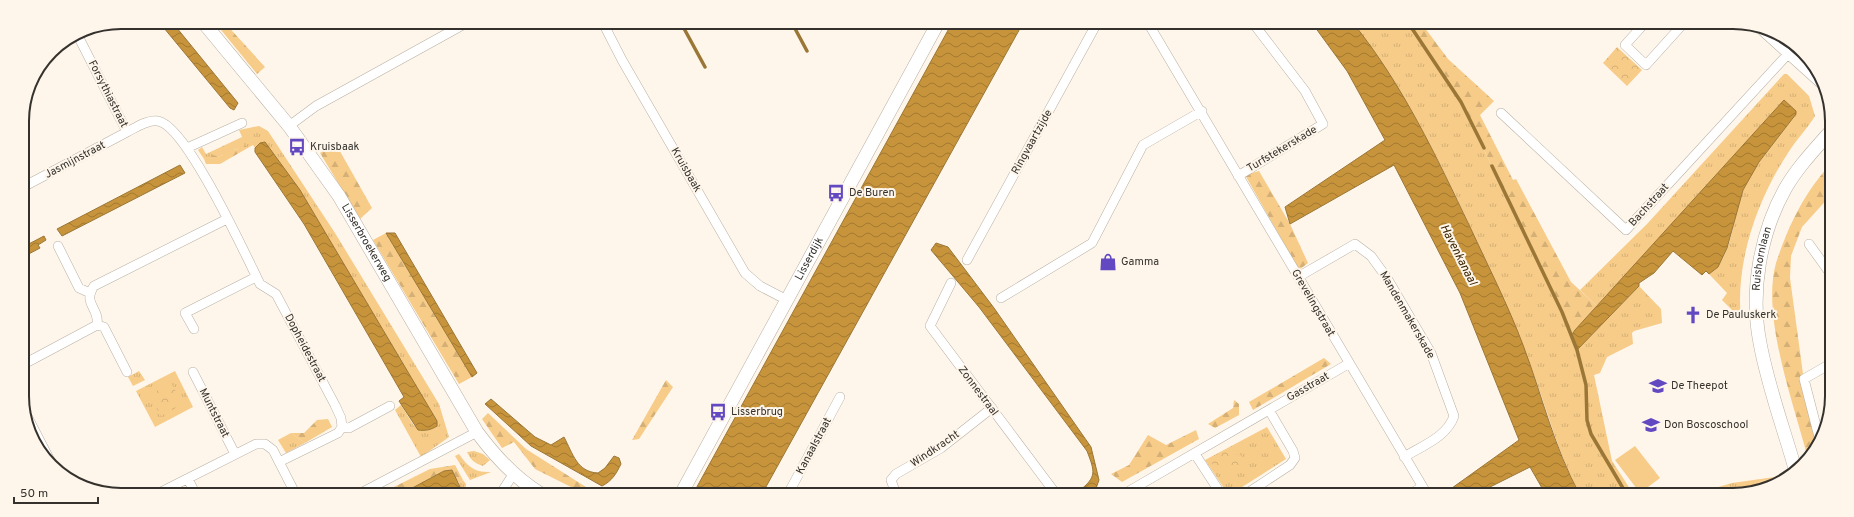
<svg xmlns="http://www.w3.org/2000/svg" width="1854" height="517" font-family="Overpass,sans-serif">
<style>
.grass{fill:url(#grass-tufts)}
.forest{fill:url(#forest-firs)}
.park{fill:url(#park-crowns)}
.garden{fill:#f7cb88}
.water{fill:url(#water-waves);stroke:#9b7737}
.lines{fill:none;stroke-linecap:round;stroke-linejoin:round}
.stream{stroke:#9b7737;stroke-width:3.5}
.street-casing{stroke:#b8b0a3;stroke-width:10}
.secondary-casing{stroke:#b8b0a3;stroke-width:14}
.street{stroke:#fff;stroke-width:9}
.secondary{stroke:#fff;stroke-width:13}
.labels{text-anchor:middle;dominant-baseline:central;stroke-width:4;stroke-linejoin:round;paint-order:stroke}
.street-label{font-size:11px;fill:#35322d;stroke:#fef6eb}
.poi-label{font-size:11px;fill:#35322d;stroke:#fef6eb;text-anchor:start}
.water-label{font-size:12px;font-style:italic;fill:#3a2500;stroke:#fef6eb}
.rim{fill:none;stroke:#35322d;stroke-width:2}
</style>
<defs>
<pattern id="grass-tufts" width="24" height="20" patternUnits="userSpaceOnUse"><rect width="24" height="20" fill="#f7cb88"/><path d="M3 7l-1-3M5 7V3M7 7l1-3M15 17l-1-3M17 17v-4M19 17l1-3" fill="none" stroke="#d4af76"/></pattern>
<pattern id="forest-firs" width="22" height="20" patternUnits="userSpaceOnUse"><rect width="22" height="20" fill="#f7cb88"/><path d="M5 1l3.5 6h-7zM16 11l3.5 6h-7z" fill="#d4af76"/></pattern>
<pattern id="park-crowns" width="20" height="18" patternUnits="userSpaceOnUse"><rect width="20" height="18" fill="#f7cb88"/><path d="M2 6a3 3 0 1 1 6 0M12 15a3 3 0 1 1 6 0" fill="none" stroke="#d4af76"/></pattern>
<pattern id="water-waves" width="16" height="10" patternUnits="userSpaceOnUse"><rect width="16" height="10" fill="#c7943b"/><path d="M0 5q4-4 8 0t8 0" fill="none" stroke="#a27932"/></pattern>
</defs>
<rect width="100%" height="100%" fill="#fef6eb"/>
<!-- grass -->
<path class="grass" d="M1353 23 1409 24 1461 102 1562 312 1577 350 1639 286 1661 309 1662 323 1634 331 1632 333 1633 344 1607 357 1600 373 1594 375 1612 461 1634 495H1580C1558 455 1548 410 1531 368 1506 305 1478 242 1448 181 1420 125 1392 72 1353 23Z
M1784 74H1787L1809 96 1815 116C1807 129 1796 140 1788 153 1757 200 1735 263 1741 319L1722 300 1727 293 1709 274C1734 256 1732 217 1743 190 1756 161 1780 139 1796 111L1784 101 1598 307 1580 290 1647 224Z
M259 126 268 131 335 233 439 404 449 437 421 457 395 410 401 405 414 426 424 431 260 143 255 148 253 145 246 149V146C236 150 228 150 219 157L213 156 204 159 198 150 202 147 206 154 242 137 239 130Z
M139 371 145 380 133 386 128 377Z
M175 371 193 407 155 427 136 391Z
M1267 427 1286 459 1231 494H1228L1205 460Z
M291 433 305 443 286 453 278 440Z
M474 451 483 454 490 460 483 466C474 463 471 460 467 452Z
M459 454C468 467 475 473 491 472L470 480 455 456Z
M1781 476 1759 482 1756 485 1758 491 1739 495H1691L1732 483Z
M463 480 466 484 465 493H459L460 492 459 483Z"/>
<!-- forest -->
<path class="forest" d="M219 22H224L265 67 257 74 217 25Z
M1409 24H1422L1448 59 1494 101 1480 115 1513 180 1516 179 1571 282 1598 307 1571 336 1562 312 1461 102Z
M1800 49 1803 51 1810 64 1809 66 1795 54Z
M242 143 246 146V149L220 164H206L204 159 213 155 219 157 227 151 238 149Z
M337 146 372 208 360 219 320 153 329 148Z
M1830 165V196L1802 227 1791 256 1790 278 1803 374 1800 380 1817 447 1808 459C1794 404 1761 317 1776 263 1781 248 1787 232 1794 218 1804 198 1815 181 1830 165Z
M1259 171 1290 224 1308 263 1299 270 1245 175Z
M386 233 472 377 459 384 373 240Z
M1324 358 1331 364 1253 410 1249 402Z
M666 380 673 387 639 439 632 440Z
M1234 400 1239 404V415L1215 428 1208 424 1233 408Z
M488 413 526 449 597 494H585L535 469 514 442 502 448 482 419Z
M328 419 332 427 305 443 291 433H304L317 420Z
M1196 430 1199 439 1122 482 1111 474 1129 465 1148 435 1166 445Z
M455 465 463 480 459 483 452 471H444L403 493H382L430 469Z
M1781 476 1783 480 1771 488 1758 491 1756 484 1759 482Z"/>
<!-- park -->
<path class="park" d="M1617 47 1642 70 1627 86 1603 63Z
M171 383 183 404 161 416 149 395Z
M1228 450 1242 456 1236 472 1212 464 1214 456Z"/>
<!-- garden -->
<path class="garden" d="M1635 446 1660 478 1640 493 1615 460Z"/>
<!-- water -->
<path class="water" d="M159 22H172L238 103 234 110 230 108Z
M952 23H1023L762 494H693Z
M1312 23H1353C1403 85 1436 156 1470 227 1488 266 1508 305 1523 345 1542 395 1554 448 1580 495H1546L1530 467 1474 495 1456 494 1452 488 1519 440 1460 293 1394 165 1290 224 1285 207 1385 140 1347 71Z
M1784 100 1796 111V114L1759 162 1743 190 1727 248 1718 267 1709 274 1706 271 1702 275 1673 251 1654 273 1639 283V286L1577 350 1571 336 1575 330Z
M265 142 300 190 437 421V426C431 430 425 431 418 430L399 401 404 397 304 224 255 152V148L260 143Z
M180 165 185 173 62 236 57 229Z
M386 233H395L477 373 472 377Z
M44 236 46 240 38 245 40 248 23 257V247Z
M936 243 948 247 994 308 1091 447 1099 480 1094 494H1081L1079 491C1097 477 1095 472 1087 451L979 307 931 250Z
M491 399 535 437 551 445 564 437C573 454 577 472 598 473L605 468 614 456 619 458 621 464C616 474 612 481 602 486L531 446 485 404Z
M452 470 460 487 459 493H403L444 471Z"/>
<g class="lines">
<!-- stream -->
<path class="stream" d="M681 23 705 67
M792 23 807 51
M1409 24 1461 102 1484 148
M1492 166 1562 312 1577 350 1586 385 1587 420 1591 434 1627 495"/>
<!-- street casing -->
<g class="street-casing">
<path id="street" d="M603 23 622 60 745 273 760 286 787 300
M1148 23 1427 494
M1644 24 1625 45 1646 65 1683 24
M1759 28 1821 84
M77 34 127 132C135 128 148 119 158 121 187 126 246 256 260 284L276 294 335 405 341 418 342 427
M67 40 77 35
M1501 113 1626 230 1788 54
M289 126 316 106 468 22
M187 148 242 123
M1238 176 1323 124 1305 91 1253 23
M23 187 127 132
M1809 244 1830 273
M58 246 79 288 90 293
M967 260 1097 23
M1298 277 1355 244 1371 256 1387 278 1431 353 1454 416C1447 437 1422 446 1404 457
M951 283 930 326 1056 494
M1001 298 1092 243 1143 145 1202 111
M97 325 104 327 127 372
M194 329 185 313 256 277
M24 364 97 325C100 308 82 304 94 286L227 219
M193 372 235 454
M24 410 54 468
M1820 441 1804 379 1830 364
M1195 454 1221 494
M279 462 338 433 342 427 349 428 390 406
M188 479 195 493
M159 493 256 444H265L273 450 295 493
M361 493 477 432
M501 493 514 473
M788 494 840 397
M896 494 891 480 896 474 941 448 992 408
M1124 494 1348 364
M1246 494 1290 465 1295 458 1293 451 1269 410
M1410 494 1422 487"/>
</g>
<!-- secondary casing -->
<g class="secondary-casing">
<g id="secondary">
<path id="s1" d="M203 22 289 126 339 196 477 432C494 455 516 479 541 494"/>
<path id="s2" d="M1796 472C1784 429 1768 387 1760 343 1750 292 1760 234 1785 189 1797 168 1814 150 1830 132"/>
<path id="s3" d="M681 494 938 23"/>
</g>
</g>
<!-- street -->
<use href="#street" class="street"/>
<!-- secondary -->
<use href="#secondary" class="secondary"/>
</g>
<!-- icons -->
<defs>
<g id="bus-bare" transform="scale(1.38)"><path d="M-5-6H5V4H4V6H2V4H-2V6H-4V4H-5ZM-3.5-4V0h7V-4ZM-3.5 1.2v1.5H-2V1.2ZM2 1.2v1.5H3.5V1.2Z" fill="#6249c2" stroke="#fef6eb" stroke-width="2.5" paint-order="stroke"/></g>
<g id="shop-bare" transform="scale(1.38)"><path d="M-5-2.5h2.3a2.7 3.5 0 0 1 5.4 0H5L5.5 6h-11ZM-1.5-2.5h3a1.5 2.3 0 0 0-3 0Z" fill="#6249c2" stroke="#fef6eb" stroke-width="2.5" paint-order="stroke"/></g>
<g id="church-bare" transform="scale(1.38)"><path d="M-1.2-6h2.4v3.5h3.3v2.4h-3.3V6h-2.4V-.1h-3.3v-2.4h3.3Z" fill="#6249c2" stroke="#fef6eb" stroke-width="2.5" paint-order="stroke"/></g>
<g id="school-bare" transform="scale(1.38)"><path d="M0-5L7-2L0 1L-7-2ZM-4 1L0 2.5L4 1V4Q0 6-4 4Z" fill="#6249c2" stroke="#fef6eb" stroke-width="2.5" paint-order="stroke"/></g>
</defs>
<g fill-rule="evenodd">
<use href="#bus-bare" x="297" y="147"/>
<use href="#bus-bare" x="836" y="193"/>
<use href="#shop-bare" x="1108" y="262"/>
<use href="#church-bare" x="1693" y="315"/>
<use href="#school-bare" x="1658" y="386"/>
<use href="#bus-bare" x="718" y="412"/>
<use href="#school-bare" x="1651" y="425"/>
</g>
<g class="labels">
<!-- street labels -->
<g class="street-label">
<text transform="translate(108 94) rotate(63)">Forsythiastraat</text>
<text transform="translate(1032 142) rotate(-61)">Ringvaartzijde</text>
<text transform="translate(1282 149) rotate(-31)">Turfstekerskade</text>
<text transform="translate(75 160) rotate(-28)">Jasmijnstraat</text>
<text transform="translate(686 170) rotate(60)">Kruisbaak</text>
<text transform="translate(1649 205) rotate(-48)">Bachstraat</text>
<text stroke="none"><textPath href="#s1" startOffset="275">Lisserbroekerweg</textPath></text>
<text stroke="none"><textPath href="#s3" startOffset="268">Lisserdijk</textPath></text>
<text stroke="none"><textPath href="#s2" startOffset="219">Ruishornlaan</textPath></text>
<text transform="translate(1313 303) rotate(60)">Grevelingstraat</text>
<text transform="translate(1407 315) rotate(60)">Mandenmakerskade</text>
<text transform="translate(305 348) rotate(62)">Dopheidestraat</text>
<text transform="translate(1308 387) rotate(-30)">Gasstraat</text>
<text transform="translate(978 391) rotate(53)">Zonnestraal</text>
<text transform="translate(214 413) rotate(63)">Muntstraat</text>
<text transform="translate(814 446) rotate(-62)">Kanaalstraat</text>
<text transform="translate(935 449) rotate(-34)">Windkracht</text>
</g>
<!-- poi labels -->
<g class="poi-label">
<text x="310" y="147">Kruisbaak</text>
<text x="849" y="193">De Buren</text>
<text x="1121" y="262">Gamma</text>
<text x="1706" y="315">De Pauluskerk</text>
<text x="1671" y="386">De Theepot</text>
<text x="731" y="412">Lisserbrug</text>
<text x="1664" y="425">Don Boscoschool</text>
</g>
<!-- water labels -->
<g class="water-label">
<text transform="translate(1458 255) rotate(63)">Havenkanaal</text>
</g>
</g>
<!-- crop -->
<path d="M0 0H1854V517H0ZM121 29H1733A92 92 0 0 1 1825 121V396A92 92 0 0 1 1733 488H121A92 92 0 0 1 29 396V121A92 92 0 0 1 121 29Z" fill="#fef6eb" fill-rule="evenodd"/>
<path class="rim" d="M121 29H1733A92 92 0 0 1 1825 121V396A92 92 0 0 1 1733 488H121A92 92 0 0 1 29 396V121A92 92 0 0 1 121 29Z"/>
<!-- scale -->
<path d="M14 497v6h84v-6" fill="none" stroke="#35322d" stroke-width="2"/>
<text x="20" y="497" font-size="12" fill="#35322d" stroke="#fef6eb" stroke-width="3" paint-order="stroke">50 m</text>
</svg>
